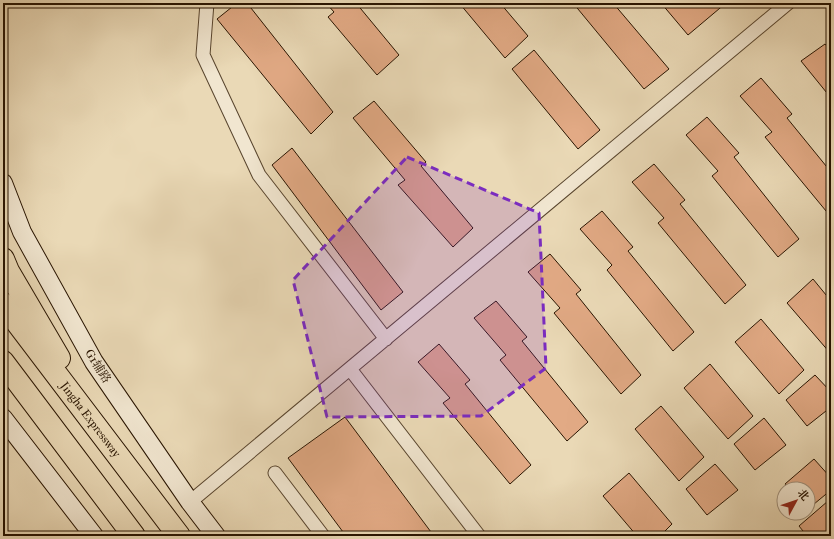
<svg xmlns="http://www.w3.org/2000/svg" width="834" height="539" font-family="'IM FELL Great Primer','Noto Serif SC',serif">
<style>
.building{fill:#e2aa85;stroke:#281401}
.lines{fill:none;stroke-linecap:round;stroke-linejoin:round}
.street-casing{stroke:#58452e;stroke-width:15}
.secondary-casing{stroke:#281401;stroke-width:20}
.highway-casing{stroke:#281401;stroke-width:24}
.street{stroke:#f1e6d0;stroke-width:13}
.secondary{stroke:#f1e6d0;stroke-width:18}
.highway{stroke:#ead9b6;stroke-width:22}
.marked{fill:#7b2cbf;fill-opacity:0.2;stroke:#7b2cbf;stroke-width:3;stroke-dasharray:8 5;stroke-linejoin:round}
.labels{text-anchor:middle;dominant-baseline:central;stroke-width:3;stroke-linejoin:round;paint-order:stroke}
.street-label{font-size:12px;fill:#281401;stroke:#f1e6d0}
</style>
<rect width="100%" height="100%" fill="#ead9b6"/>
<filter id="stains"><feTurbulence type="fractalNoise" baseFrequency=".005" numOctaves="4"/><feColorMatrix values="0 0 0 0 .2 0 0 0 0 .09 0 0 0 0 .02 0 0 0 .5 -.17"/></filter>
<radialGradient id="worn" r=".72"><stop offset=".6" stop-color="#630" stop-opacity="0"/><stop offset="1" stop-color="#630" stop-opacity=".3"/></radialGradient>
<!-- building -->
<path class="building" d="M237 3H247L333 112 311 134 217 19Z
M326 3H356L399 55 377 75 328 17 334 12Z
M461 3H500L528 36 505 58 460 4Z
M573 3H613L669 69 644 89Z
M661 3H726L688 35Z
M825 44 831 51V98L801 61Z
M534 50 600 130 578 149 512 69Z
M761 78 792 114 787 118 831 172V217L765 137 772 132 740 96Z
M374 101 426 162 421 166 473 228 453 247 398 185 405 180 353 118Z
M707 117 739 153 734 157 799 239 778 257 712 176 718 171 686 135Z
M292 148 403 292 381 310 272 165Z
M654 164 685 200 680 204 746 285 725 304 658 223 664 218 632 182Z
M602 211 633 247 628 251 694 332 673 351 607 270 612 265 580 229Z
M550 254 581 290 576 294 641 375 621 394 554 313 560 308 528 272Z
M813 279 831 301V354L787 303Z
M496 301 527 337 522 341 588 422 567 441 500 360 506 355 474 318Z
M761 319 804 370 779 394 735 342Z
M439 344 470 380 465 384 531 465 510 484 443 403 450 398 418 362Z
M710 364 753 416 728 439 684 388Z
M815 375 831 392V407L807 426 786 400Z
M661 406 704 457 679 481 635 429Z
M345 417 434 536H346L288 458Z
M764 418 786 445 755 470 734 444Z
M814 459 831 478V490L808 509V489H789L785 484Z
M715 464 738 490 707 515 686 489Z
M629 473 672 524 660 536H637L603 496Z
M828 501 831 504V536H807L799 526Z
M740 532 744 536H735Z"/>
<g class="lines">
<!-- street casing -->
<g class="street-casing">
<path id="street" d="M207 3 203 55 259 175 386 339
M350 369 479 536
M275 473 323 536
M190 502 788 3"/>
</g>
<!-- secondary casing -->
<g class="secondary-casing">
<path id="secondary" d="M3 183 22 232 94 362 190 502 216 536
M3 418 94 536"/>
</g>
<!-- highway casing -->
<g class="highway-casing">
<g id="highway">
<path d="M3 259 8 271 59 358"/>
<path id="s1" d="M3 304 179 536"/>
<path d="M3 362 134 536"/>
</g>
</g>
<!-- street -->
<use href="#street" class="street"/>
<!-- secondary -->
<use href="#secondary" class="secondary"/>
<!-- highway -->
<use href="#highway" class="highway"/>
</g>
<!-- marked area -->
<path class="marked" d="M407 157 539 213 546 368 481 416 327 417 293 280Z"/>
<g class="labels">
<!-- street labels -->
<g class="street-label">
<text transform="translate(98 366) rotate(58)">G1辅路</text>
<text stroke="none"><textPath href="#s1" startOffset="145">Jingha Expressway</textPath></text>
</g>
</g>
<!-- margin -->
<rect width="834" height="539" fill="none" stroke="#ead9b6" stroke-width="16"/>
<rect x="4" y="4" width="826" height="531" fill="none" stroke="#281401" stroke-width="2"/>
<rect x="8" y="8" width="818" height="523" fill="none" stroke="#281401"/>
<!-- north arrow -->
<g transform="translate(796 501) rotate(50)"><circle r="19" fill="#f1e6d0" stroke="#a1927d"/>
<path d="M0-3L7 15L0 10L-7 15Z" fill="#8f2418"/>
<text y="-6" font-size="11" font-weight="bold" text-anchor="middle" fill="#281401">北</text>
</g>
<rect width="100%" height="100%" filter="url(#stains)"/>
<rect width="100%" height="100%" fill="url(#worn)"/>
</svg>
